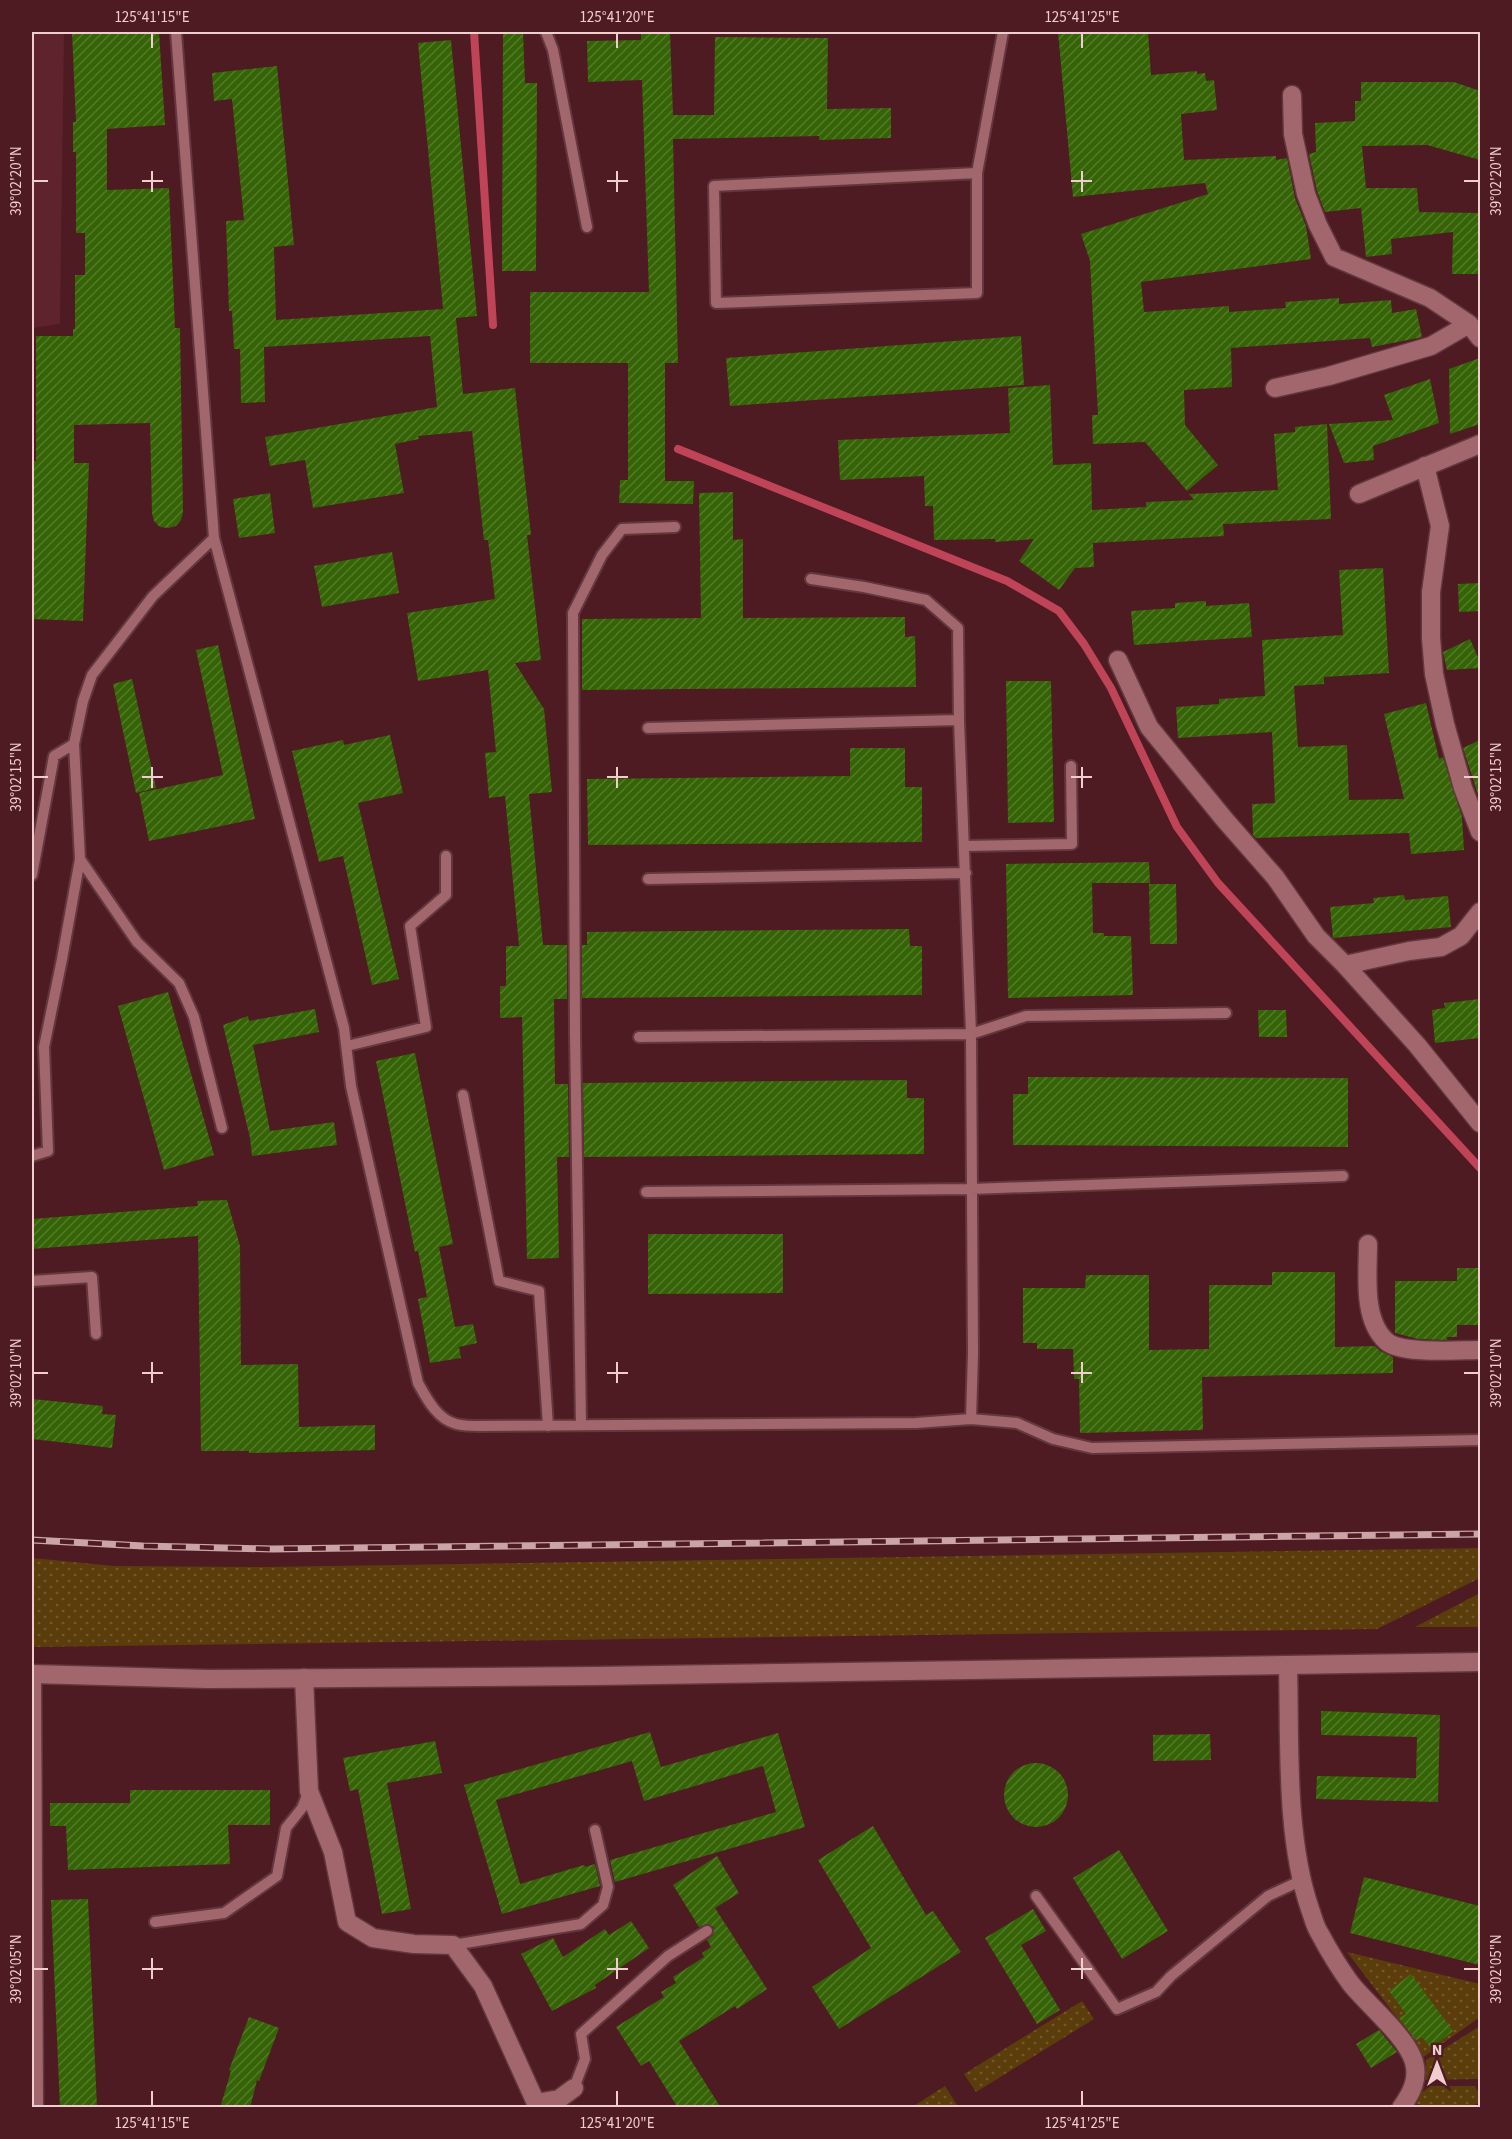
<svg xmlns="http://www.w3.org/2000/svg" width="1512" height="2139" font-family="'Source Sans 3',sans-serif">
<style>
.built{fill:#5e232c}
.grass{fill:url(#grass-dots)}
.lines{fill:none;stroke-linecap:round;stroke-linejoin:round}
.stream{stroke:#bf4458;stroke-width:8}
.building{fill:url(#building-hatch)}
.lane-casing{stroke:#63373f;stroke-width:14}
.street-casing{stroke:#63373f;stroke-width:21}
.secondary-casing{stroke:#63373f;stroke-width:21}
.lane{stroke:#a2676c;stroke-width:10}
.street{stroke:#a2676c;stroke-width:18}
.secondary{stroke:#a2676c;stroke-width:18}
.rail-casing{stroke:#caa4a7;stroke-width:7}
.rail{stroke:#4e1b22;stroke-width:4.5;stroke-dasharray:14;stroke-linecap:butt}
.ticks{fill:none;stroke:#f0ced0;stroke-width:2}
.neatline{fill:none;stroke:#f0ced0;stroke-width:2}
.ticks-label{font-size:15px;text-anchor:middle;fill:#f0ced0}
</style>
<defs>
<pattern id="grass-dots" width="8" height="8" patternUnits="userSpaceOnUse" patternTransform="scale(1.5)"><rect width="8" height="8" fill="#5b3d0b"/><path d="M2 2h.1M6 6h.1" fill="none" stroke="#73582e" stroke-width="1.8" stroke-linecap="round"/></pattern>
<pattern id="building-hatch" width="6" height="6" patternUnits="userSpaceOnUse" patternTransform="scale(1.5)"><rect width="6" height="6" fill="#356406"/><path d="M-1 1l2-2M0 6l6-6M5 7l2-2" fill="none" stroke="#537929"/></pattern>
</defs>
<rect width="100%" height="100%" fill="#4e1b22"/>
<!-- built -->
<path class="built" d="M32 32H64L60 324 32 328Z"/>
<!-- grass -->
<path class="grass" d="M1480 1548V1578L1377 1629 32 1647V1558L114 1566 264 1567Z
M1480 1593V1627H1415Z
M1347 1952 1480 1984V2017L1422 2058 1417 2044Z
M1082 2001 1094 2019 976 2092 964 2074Z
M1480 2026V2081L1479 2079 1425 2080 1426 2060Z
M945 2086 957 2105 953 2107H912Z
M1424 2086H1475L1480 2096V2102C1463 2113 1436 2107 1416 2104Z"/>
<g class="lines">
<!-- stream -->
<path class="stream" d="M474 32 493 325
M678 449 1007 581 1059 611 1084 644 1111 688 1177 827 1218 883 1480 1168"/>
</g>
<!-- building -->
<path class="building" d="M72 32H159L165 125 107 129V190L169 188 175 328H180L183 512 181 520 176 526 168 528 160 527 154 521 152 513 150 423 74 425V463H89L83 621 32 619V461H36V336H73V329H75V275H85V233H76V152H73V122H76Z
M503 32H523L525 83H537L536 271H502Z
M641 32H670L673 115H714L715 37 828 38 827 109 891 108V138L819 140V136L673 139 678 363H665V481H694L693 504 619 503 620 480H628V363H530V292H649L642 80 588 82 587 41 641 40Z
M1058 32H1148L1151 75 1197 71V74L1205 73 1206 81 1214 80 1217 110 1181 114 1184 160 1276 156V160L1287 158 1295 198 1306 226 1311 259 1141 282 1144 312 1229 306V312L1286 308 1285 302 1339 298V304L1391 300 1392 313 1416 309 1422 337 1418 338 1372 347 1370 338 1231 348 1232 387 1184 390 1185 425 1218 465 1187 491 1145 442 1093 444 1092 415H1098L1090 261 1081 234 1208 194 1205 183 1073 197Z
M451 40 477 316 456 318 463 394 515 388 531 535H527L541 660 515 663 544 709 552 792 529 794 543 945H567V999H554L555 1084H568L569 1157H557L559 1258 527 1259 522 1017 500 1018V986H506V946H519L505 796 489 798 485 753 496 752 488 670 418 681 407 613 495 599 488 540H484L472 431 418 436 419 439 395 444 404 493 313 508 305 460 270 466 265 437 437 407 430 336 264 347 265 402 241 403 240 349H234L232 311H229L226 221 244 220 232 99 214 101 212 73 277 66 294 245 274 247 276 320 443 309 418 43Z
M1361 82H1454L1480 91V160L1427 145 1362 146 1366 188H1417L1419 212 1480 213V274H1452L1453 232 1391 239 1392 254 1366 257 1361 208 1325 212 1317 191 1309 154 1316 152 1315 123 1355 121V101H1361Z
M1021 336 1024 385 730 406 726 358Z
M1480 358V424L1450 434 1449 369Z
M1430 379 1439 423 1373 446 1374 460 1344 463 1329 424 1393 420 1384 395Z
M1050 385 1053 465 1091 463 1092 510 1146 507V502L1194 500 1189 494 1278 490 1274 434 1295 432V427L1327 424 1331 519 1223 524 1224 536 1093 543 1094 567 1075 568 1059 590 1019 561 1034 539 995 542V539L934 540 933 506H925L924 476 840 480 838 440 1010 433 1008 388Z
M733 492V540L743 539V618L905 617V637L915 636 916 687 582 690V619L701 618 699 493Z
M270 493 275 533 239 538 233 499Z
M392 552 399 593 322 607 314 566Z
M1383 568 1389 673 1324 677V684L1294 686 1298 747 1347 745 1349 800 1404 799 1384 714 1426 703 1439 759 1443 757 1462 817 1464 850 1411 854 1409 833 1256 838 1253 835 1252 804 1275 803 1272 732 1178 738 1176 707 1219 704V699L1265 696 1262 640 1343 635 1339 570Z
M1480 583V611L1459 612 1458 584Z
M1206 601V606L1249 603 1252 637 1134 645 1131 611 1175 608V603Z
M1470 639 1480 662V668L1447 670 1443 652Z
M218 645 255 819 149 841 139 793 223 775 196 650Z
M132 679 156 788 136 793 113 684Z
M1006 681H1051L1054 822 1008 823Z
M390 735 403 793 358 803 399 979 372 985 343 856 319 862 292 751 343 740 344 745Z
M1480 740V801L1463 748Z
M850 748H905V787H922V842L588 845 587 779 850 776Z
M1149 862 1150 883H1092L1093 933H1104V936H1131L1133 995 1008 998 1006 864Z
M1149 884H1176L1177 944H1150Z
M1404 895 1405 900 1448 896 1451 927 1333 938 1330 907 1374 903 1373 898Z
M909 929 910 946H922V995L582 998V945H587V932Z
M168 992 214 1155 164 1170 118 1006Z
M1480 999V1038L1435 1043 1432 1010 1445 1008 1444 1003Z
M315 1009 319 1032 253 1045 270 1131 334 1122 337 1145 252 1156 250 1138 223 1025 248 1016 249 1021Z
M1258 1010H1286L1287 1037H1259Z
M415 1053 453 1244 439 1247 455 1327 473 1324 477 1343 459 1347 461 1358 430 1363 418 1299 427 1297 418 1251 415 1252 376 1061Z
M1028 1077 1348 1078V1147L1013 1145V1094H1028Z
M907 1080V1098H924V1154L584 1157 583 1083Z
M227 1200 240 1246 241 1365 298 1364 299 1427 375 1425V1450L249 1453V1451H201L198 1236 32 1249V1219L198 1206 197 1201Z
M648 1234H783V1293L648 1294Z
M1457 1268H1480V1325H1457V1337H1447V1340L1418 1339 1395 1333V1281H1457Z
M1272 1272H1335V1347L1375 1346 1380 1351 1393 1357V1373L1202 1377 1203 1430 1080 1433 1079 1379H1074L1073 1349H1037V1343H1023V1288H1085L1086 1275H1149V1350L1209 1349V1285H1272Z
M32 1399 103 1406 102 1414 116 1415 112 1448 32 1439Z
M1321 1711 1440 1715 1438 1802 1316 1799 1317 1776 1416 1778 1417 1737 1321 1735Z
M650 1732 661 1767 778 1733 805 1827 615 1882 610 1860 776 1812 763 1766 644 1801 632 1761 496 1800 520 1884 584 1865 585 1867 595 1864 600 1886 502 1914 464 1785Z
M1210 1734 1211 1760 1153 1761V1735Z
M435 1741 442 1773 387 1783 411 1909 382 1914 358 1789 350 1791 343 1758Z
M1004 1795a32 32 0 1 1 64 0a32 32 0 1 1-64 0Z
M130 1790H270V1825H228L230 1864 68 1870 66 1826H50V1803H130Z
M873 1826 926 1915 933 1911 961 1952 839 2029 812 1987 871 1948 818 1860Z
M1119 1850 1168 1931 1122 1959 1073 1878Z
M717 1856 739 1893 715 1908 767 1989 737 2009 735 2006 679 2041 721 2108H678L649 2061 641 2066 616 2027 664 1997 661 1992 676 1983 673 1977 704 1957 702 1953 711 1947 707 1940 713 1935 714 1927 707 1924 699 1927 673 1885Z
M1364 1877 1480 1906V1965L1350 1933Z
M88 1899 97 2108H60L51 1900Z
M1033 1909 1046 1931 1021 1945 1060 2010 1037 2024 985 1938Z
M631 1921 649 1948 595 1985 596 1988 552 2011 521 1954 553 1938 563 1957 605 1929 609 1935Z
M1411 1974 1453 2031 1431 2048 1422 2037 1416 2040 1399 2018 1406 2014 1389 1991Z
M249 2017 279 2028 259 2081 257 2080 250 2108H220L231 2071 229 2070Z
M1379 2030 1397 2052 1371 2068 1356 2044Z"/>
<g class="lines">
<!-- lane casing -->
<g class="lane-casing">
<path id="lane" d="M176 32 214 538 344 1028 351 1086 418 1383C427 1399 437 1419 456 1424 464 1426 473 1426 480 1426L916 1423 971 1419 1017 1423 1053 1439 1092 1448 1480 1440
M546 32 553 50 587 227
M977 173 714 186 716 303 977 293V173L1003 32
M214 538 153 596 92 675 83 701 74 744 80 859 137 942 179 983 194 1017 222 1128
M811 579 864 587 926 600 958 628 959 720 971 1034 973 1353 971 1419
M648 728 959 720
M965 846 1072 844 1071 766
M32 875 54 756 74 744
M648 879 966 873
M639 1037 971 1034 1026 1016 1226 1013
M347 1046 426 1027 410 926 446 895V856
M463 1095 499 1281 539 1291 548 1426
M32 1156 48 1151 44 1047 62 959 80 859
M646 1192 971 1189 1343 1176
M32 1281 92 1277 96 1334
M581 1425 575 1033 573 613 602 555 622 529 675 527
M1036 1896 1117 2009 1156 1992 1171 1976 1268 1896 1300 1881
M155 1922 224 1913 277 1876 286 1828 302 1808 309 1791
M453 1945 581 1924 603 1905 608 1887 595 1830
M574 2088 585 2059 581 2034 668 1956 707 1931"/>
</g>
<!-- street casing -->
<g class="street-casing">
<path id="street" d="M1292 95 1293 134 1306 194 1318 225 1334 257 1430 298 1469 324 1480 338
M1275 388 1329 376 1431 346 1469 324
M1425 466 1440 526 1431 592V638L1434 674 1445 724 1463 788 1480 832
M1359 494 1480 444
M1118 660 1149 727 1225 820 1275 877 1316 936 1345 965 1409 951 1441 947 1461 936 1480 912
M1345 965 1417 1045 1480 1123
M1368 1244C1368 1273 1362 1319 1386 1341 1401 1355 1460 1350 1480 1350
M1288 1666C1290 1742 1285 1836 1310 1909 1313 1917 1315 1927 1320 1934 1329 1951 1340 1969 1351 1984 1368 2005 1407 2037 1414 2062 1419 2079 1411 2094 1401 2108
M32 1674 34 2108
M304 1678 309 1791 333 1852 347 1922 373 1938 414 1944 453 1945 483 1986 536 2103 559 2099 574 2088"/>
</g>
<!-- secondary casing -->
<g class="secondary-casing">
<path id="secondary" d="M32 1674 208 1679 596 1676 1480 1662"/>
</g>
<!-- lane -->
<use href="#lane" class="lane"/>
<!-- street -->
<use href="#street" class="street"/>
<!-- secondary -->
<use href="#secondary" class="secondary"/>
<!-- rail casing -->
<g class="rail-casing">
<path id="rail" d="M32 1540 143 1546 272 1549 1480 1534"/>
</g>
<!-- rail -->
<use href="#rail" class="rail"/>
</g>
<!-- ticks -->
<path class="ticks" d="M152 33V48M617 33V48M1082 33V48M152 171V192M617 171V192M1082 171V192M33 181H48M142 181H163M607 181H628M1071 181H1092M1464 181H1479M152 767V788M617 767V788M1082 767V788M33 777H48M142 777H163M607 777H628M1071 777H1092M1464 777H1479M152 1362V1383M617 1362V1383M1082 1362V1383M33 1373H48M142 1373H163M607 1373H628M1071 1373H1092M1464 1373H1479M152 1958V1979M617 1958V1979M1082 1958V1979M33 1969H48M142 1969H163M607 1969H628M1071 1969H1092M1464 1969H1479M152 2091V2106M617 2091V2106M1082 2091V2106"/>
<!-- border -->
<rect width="1512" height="2139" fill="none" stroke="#4e1b22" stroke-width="66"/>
<!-- north arrow -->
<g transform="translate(1437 2064)" stroke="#4e1b22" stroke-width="4.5" paint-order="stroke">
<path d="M0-4.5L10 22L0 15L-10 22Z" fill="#f0ced0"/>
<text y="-9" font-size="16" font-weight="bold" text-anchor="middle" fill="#f0ced0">N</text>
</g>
<rect x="33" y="33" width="1446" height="2073" class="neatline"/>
<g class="ticks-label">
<text x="152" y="22">125°41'15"E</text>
<text x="617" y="22">125°41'20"E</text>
<text x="1082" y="22">125°41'25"E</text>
<text transform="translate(16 181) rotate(-90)" y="5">39°02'20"N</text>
<text transform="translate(1496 181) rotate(-90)" y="5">39°02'20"N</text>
<text transform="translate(16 777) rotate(-90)" y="5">39°02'15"N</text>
<text transform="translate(1496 777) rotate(-90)" y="5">39°02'15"N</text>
<text transform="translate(16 1373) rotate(-90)" y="5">39°02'10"N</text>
<text transform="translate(1496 1373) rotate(-90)" y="5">39°02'10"N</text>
<text transform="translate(16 1969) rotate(-90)" y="5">39°02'05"N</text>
<text transform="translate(1496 1969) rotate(-90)" y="5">39°02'05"N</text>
<text x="152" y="2128">125°41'15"E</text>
<text x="617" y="2128">125°41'20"E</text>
<text x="1082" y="2128">125°41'25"E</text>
</g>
</svg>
